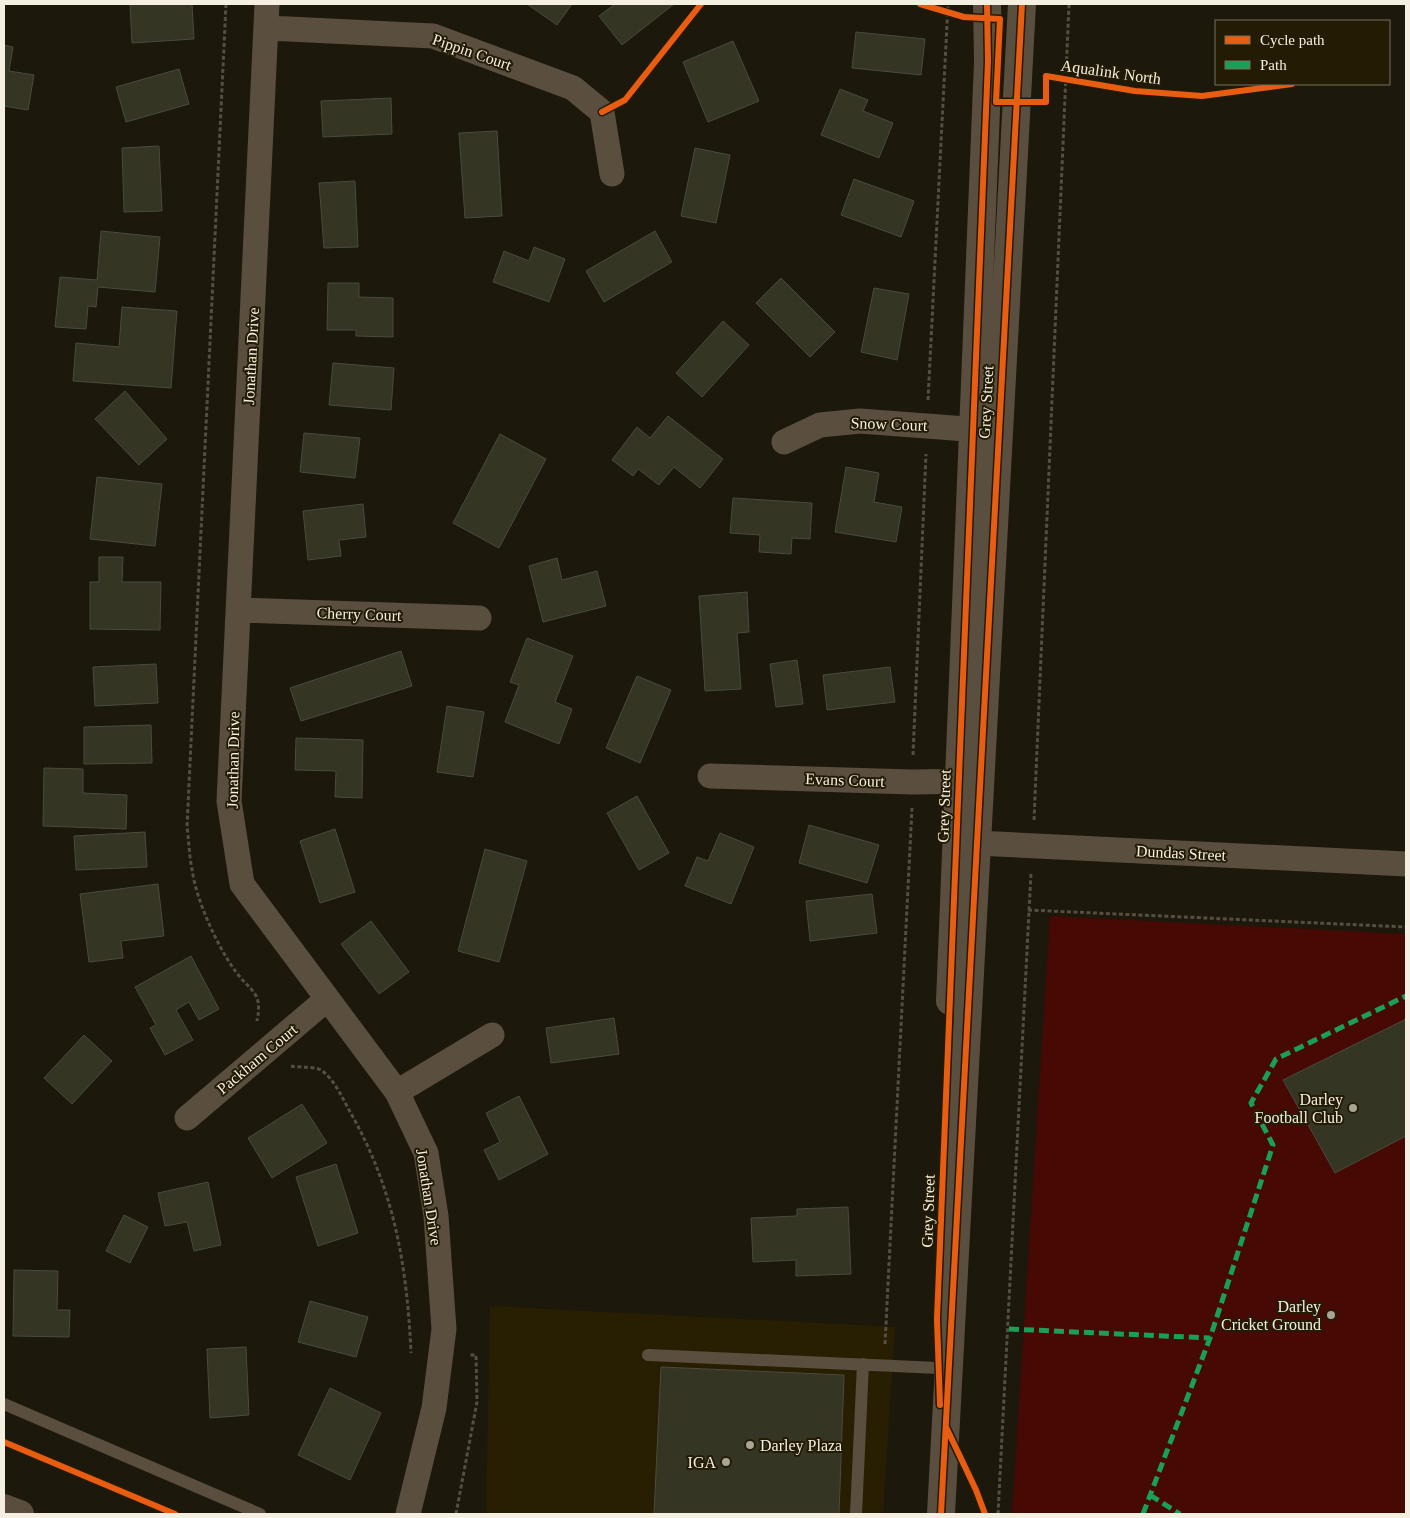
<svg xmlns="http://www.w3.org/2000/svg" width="1410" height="1518" font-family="'Times New Roman',serif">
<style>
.built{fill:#281f02}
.green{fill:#460903}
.building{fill:#353524;stroke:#4a4a3e}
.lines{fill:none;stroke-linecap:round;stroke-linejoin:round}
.path{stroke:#574e42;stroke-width:3;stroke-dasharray:4 2.5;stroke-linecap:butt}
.service{stroke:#5a4e3f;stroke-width:12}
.minor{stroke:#5a4e3f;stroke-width:25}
.tertiary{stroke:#5a4e3f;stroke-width:28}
.secondary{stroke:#5b4d3e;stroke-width:28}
.quiet{stroke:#1a9f57;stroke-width:5;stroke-dasharray:10 5;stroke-linecap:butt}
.cycleway-casing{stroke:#231b04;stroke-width:9}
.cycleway{stroke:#e95d12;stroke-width:6}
.poi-dot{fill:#a8a496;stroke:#231b04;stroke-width:2}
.labels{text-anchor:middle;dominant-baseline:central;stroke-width:4;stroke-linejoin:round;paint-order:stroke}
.street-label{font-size:16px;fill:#f4efe1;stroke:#231b04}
.poi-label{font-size:16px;fill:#f4efe1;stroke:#231b04;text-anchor:end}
</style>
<rect width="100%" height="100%" fill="#1c180b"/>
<!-- built -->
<path class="built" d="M490 1306 895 1327 883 1514H486Z"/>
<!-- green -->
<path class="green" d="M1050 916 1406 934V1514H1012Z"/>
<!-- building -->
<path class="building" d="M130 4H192L194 39 132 43Z
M527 4H572L557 25Z
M615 4H674L622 45 599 16Z
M856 32 925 39 921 75 852 68Z
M733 41 759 101 708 122 683 62Z
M4 45 13 47 9 71 34 75 28 110 4 106Z
M179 69 189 104 126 122 116 87Z
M840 89 868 100 863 111 893 123 879 158 821 135Z
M391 98 392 134 323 137 321 101Z
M497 131 502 216 465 218 459 133Z
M159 146 162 211 124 212 122 148Z
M695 148 730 155 716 223 681 216Z
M854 179 914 201 901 237 841 215Z
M355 181 358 247 324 248 319 183Z
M101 231 160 237 155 292 98 287 96 307 88 306 86 329 55 327 60 277 97 280Z
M655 231 672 262 604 302 586 271Z
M534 247 565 259 549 302 493 282 504 251 529 261Z
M781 278 835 332 810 357 756 303Z
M328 283H359V297L393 298V337L356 336V330H327Z
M874 288 909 294 897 360 861 352Z
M122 307 177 311 171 388 73 381 76 343 119 347Z
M723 321 749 345 702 397 676 373Z
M333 363 394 368 391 410 329 405Z
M125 391 167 439 139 465 95 419Z
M668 416 723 459 700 488 674 467 659 485 638 469 633 476 612 460 637 427 650 438Z
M304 433 360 438 355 478 300 472Z
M500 434 546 459 499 548 453 523Z
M846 467 879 473 874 502 902 507 896 542 835 532Z
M97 477 162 484 155 546 90 539Z
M733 498 812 503 810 539 792 538 791 554 759 552 760 535 730 533Z
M363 504 366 537 339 540 341 556 308 560 303 511Z
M99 557H123L122 582H161L160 630 90 629V582H99Z
M557 558 562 580 597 571 606 606 543 622 529 566Z
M747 592 749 632 737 633 741 689 705 691 699 596Z
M527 638 573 656 555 702 572 709 559 744 505 722 519 685 510 682Z
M401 651 412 686 301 721 290 688Z
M797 660 803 704 776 707 770 664Z
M156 664 158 703 95 706 93 667Z
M890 667 895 702 827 710 823 675Z
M637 676 671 690 640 763 606 748Z
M447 706 484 712 473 777 437 772Z
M151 725 152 763 84 764V727Z
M296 738 363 740 362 798 335 797 336 771 295 770Z
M44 768 83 769V793L127 795 126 829 43 826Z
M637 796 669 853 639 870 607 813Z
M809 825 879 845 867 883 799 863Z
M335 829 355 892 320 903 300 841Z
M145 832 147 867 76 870 74 836Z
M720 833 754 847 731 904 685 886 697 857 708 861Z
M485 849 527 861 499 962 458 951Z
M158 884 164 936 121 941 123 958 89 962 80 894Z
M872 894 877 933 810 941 806 901Z
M371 921 409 972 379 994 341 944Z
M191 956 219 1009 199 1020 189 1002 176 1010 193 1040 165 1055 150 1028 156 1025 135 987Z
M614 1018 619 1054 551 1063 546 1028Z
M1406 1019V1136L1335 1173 1283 1080Z
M84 1035 112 1061 72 1104 44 1078Z
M519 1096 548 1154 499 1180 484 1150 500 1142 486 1113Z
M302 1104 327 1143 272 1178 248 1138Z
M336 1164 358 1233 318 1246 296 1177Z
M208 1182 221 1245 194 1251 187 1222 165 1226 158 1193Z
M848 1207 851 1274 796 1276V1260L753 1262 751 1218 797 1216V1209Z
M124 1215 148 1227 130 1263 106 1251Z
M14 1270 58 1271 57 1310H70L69 1337 13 1336Z
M310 1301 368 1317 356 1357 298 1342Z
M246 1347 249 1415 210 1418 207 1349Z
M661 1367 844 1375 839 1514H654Z
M330 1388 381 1413 350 1480 298 1455Z"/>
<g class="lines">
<!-- path -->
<path class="path" d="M226 4 187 827C189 841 189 855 192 869 196 900 217 946 236 972 251 992 263 992 257 1021
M928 400 948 4
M913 755 926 454
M1034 820 1069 4
M1028 910 1406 927
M291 1066C299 1068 313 1066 321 1070 334 1079 342 1097 349 1110 394 1188 407 1265 411 1353
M885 1344 912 808
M456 1514 477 1402 476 1355H468
M998 1514 1031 873"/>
<!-- service -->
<path class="service" d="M648 1355 938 1368
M4 1404 260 1514
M856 1514 863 1364"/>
<!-- minor -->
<path class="minor" d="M267 4 229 801 242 884 397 1092 426 1153 436 1216 444 1329 434 1408 408 1514
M268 28 433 36 573 88 602 112 612 174
M784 442 820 425 860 421 993 431
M239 610 479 618
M710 776 912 782 978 781
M956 842 1406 864
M397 1092 492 1035
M187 1118 327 999"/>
<!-- tertiary -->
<path class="tertiary" d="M950 1001 988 61 987 4
M941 1514 1022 4"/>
<!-- secondary -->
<path class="secondary" d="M4 1508 20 1514"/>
<!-- quiet -->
<path class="quiet" d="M1009 1329 1210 1338
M1150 1495 1180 1514
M1143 1514 1210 1338 1273 1145 1251 1103 1276 1059 1406 996"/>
<!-- cycleway casing -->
<g class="cycleway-casing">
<path id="cycleway" d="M920 4 964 17 1000 19 996 102H1046V76L1135 91 1202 96 1292 84
M602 112 625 100 701 4
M940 1405 937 1319 988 61 987 4
M946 1427 976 1490 985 1514
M4 1442 175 1514
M941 1514 1022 4"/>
</g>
<!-- cycleway -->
<use href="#cycleway" class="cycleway"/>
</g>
<!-- markers -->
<g class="poi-dot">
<circle cx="1353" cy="1108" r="5"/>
<circle cx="1331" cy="1315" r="5"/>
<circle cx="750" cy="1445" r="5"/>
<circle cx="726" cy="1462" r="5"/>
</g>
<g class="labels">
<!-- street labels -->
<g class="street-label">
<text transform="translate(472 52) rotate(19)">Pippin Court</text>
<text transform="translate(1111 72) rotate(8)">Aqualink North</text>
<text transform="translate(251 356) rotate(-87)">Jonathan Drive</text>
<text transform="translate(986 402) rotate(-87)">Grey Street</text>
<text transform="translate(889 424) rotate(2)">Snow Court</text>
<text transform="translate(359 614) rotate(2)">Cherry Court</text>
<text transform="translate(233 760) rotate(-89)">Jonathan Drive</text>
<text transform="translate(845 780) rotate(2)">Evans Court</text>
<text transform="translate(944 806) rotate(-88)">Grey Street</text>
<text transform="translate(1181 853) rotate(3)">Dundas Street</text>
<text transform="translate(257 1059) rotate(-40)">Packham Court</text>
<text transform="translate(429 1197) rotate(81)">Jonathan Drive</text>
<text transform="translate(928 1211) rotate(-88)">Grey Street</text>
</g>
<!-- poi labels -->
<g class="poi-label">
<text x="1343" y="1099">Darley<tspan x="1343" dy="18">Football Club</tspan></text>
<text x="1321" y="1306">Darley<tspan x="1321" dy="18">Cricket Ground</tspan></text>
<text x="760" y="1445" text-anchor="start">Darley Plaza</text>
<text x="716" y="1462">IGA</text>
</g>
</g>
<!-- border -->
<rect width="1410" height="1518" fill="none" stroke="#f4efe1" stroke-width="10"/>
<!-- legend -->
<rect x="1215" y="20" width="175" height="65" fill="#231b04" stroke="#77705c"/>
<rect x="1225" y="36" width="25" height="8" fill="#e95d12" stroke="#77705c"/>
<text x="1260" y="45" font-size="15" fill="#f4efe1">Cycle path</text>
<rect x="1225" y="61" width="25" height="8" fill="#1a9f57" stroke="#77705c"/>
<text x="1260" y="70" font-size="15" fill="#f4efe1">Path</text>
</svg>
